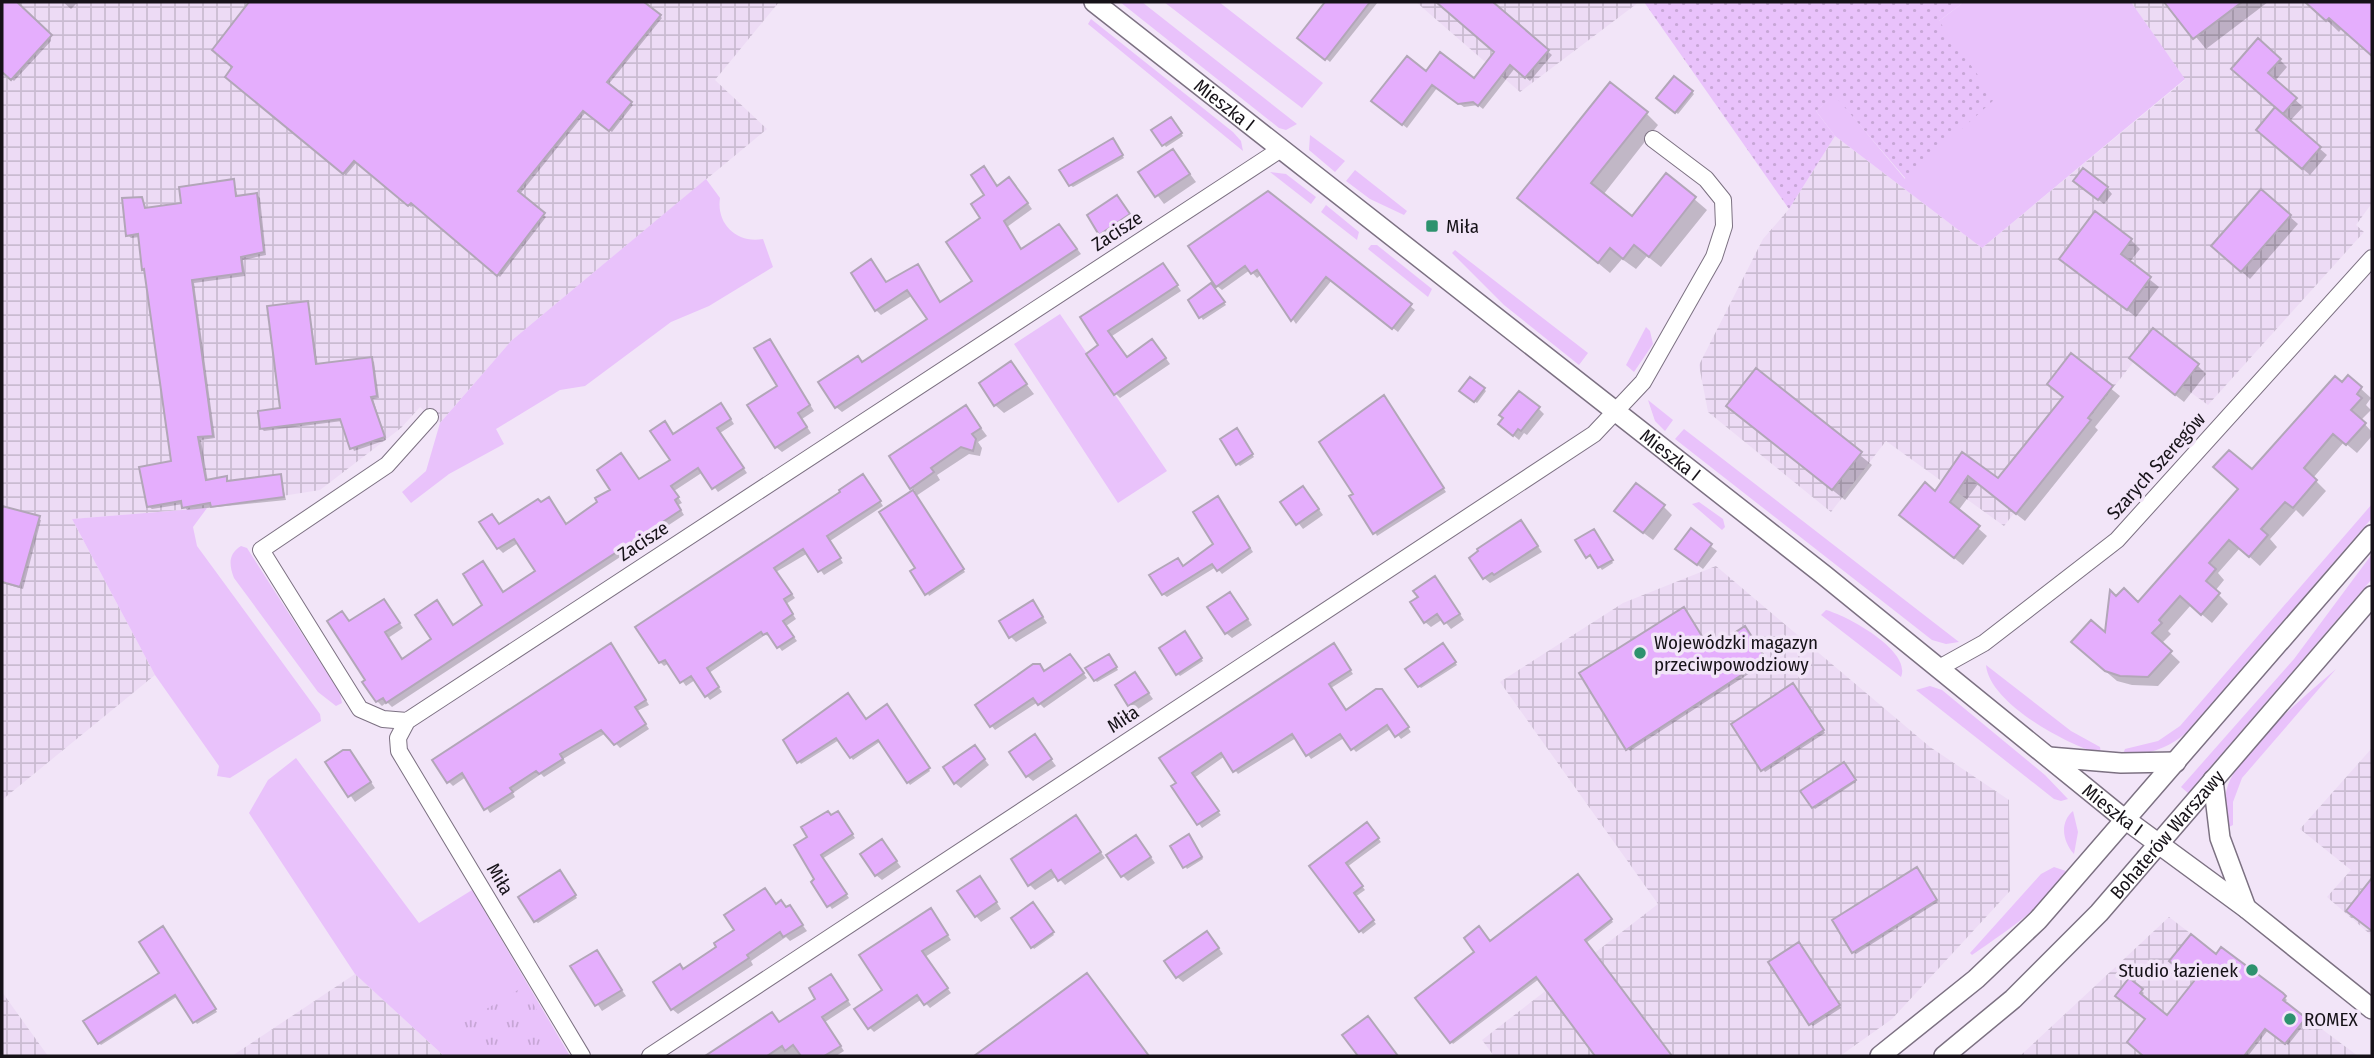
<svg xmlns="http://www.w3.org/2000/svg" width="2374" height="1058" font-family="'Fira Sans Condensed',sans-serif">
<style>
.industrial{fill:url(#industrial-grid)}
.grass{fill:#e9c2fb}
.park{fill:url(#park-tufts)}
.garden{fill:url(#garden-dots)}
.shadow{fill:#0003}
.building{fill:#e5aefd;stroke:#b2a6b8;stroke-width:2}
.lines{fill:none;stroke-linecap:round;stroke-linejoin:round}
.minor-casing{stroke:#7c7182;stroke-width:18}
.tertiary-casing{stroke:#7c7182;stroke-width:22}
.minor{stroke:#fff;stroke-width:16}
.tertiary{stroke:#fff;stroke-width:19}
.poi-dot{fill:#2d926e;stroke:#f2e5f8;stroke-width:2.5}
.labels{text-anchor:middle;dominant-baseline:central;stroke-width:7;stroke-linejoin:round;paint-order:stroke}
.street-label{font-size:19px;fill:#161218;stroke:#f2e5f8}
.poi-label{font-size:19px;fill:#161218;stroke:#f2e5f8;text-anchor:start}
</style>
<defs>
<pattern id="industrial-grid" width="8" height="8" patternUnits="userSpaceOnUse" patternTransform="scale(1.75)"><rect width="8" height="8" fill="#eddbf5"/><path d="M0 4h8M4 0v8" fill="none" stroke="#cabbd1"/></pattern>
<pattern id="park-tufts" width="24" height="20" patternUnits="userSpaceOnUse" patternTransform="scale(1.75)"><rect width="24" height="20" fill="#e9c2fb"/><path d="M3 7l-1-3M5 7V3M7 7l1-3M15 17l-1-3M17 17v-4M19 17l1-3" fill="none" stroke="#c7a6d6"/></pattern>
<pattern id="garden-dots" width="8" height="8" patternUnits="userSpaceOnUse" patternTransform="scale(1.75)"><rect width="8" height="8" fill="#e9c2fb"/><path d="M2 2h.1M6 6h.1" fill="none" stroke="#c7a6d6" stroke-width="1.8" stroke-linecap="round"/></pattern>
</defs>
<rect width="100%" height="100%" fill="#f2e5f8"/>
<!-- industrial -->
<path class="industrial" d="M2 2H779L715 80 767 129 511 341 440 423 420 407 401 428 320 490 207 508 72 519 155 675 2 800Z
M1416 2H1639L1520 92Z
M2131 2H2372V203L2356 225 2364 232 2208 405 2139 355 2004 526 1886 441 1831 512 1708 412 1699 365 1763 239 1789 209 1835 136 1982 248 2185 80Z
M1716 566 1930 747 2009 800 2010 891 1892 1019 1840 1056H1494L1482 1040 1658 904 1500 682 1623 603Z
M2372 748V936L2327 897 2351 870 2300 829Z
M2169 917 2216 953 2221 946 2287 996 2284 1001 2358 1056H2020Z
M355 974 444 1056H232Z
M2 992 48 1056H2Z"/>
<!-- grass -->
<path class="grass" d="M1120 2H1142L1297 124 1286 130 1279 128Z
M1164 2H1219L1323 83 1302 108Z
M1964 2H2131L2185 79 1982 248 1835 136 1816 111 1835 95 1905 179 1939 21Z
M1091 19 1233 132 1241 141 1243 151 1088 24Z
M1310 135 1345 161 1335 172 1309 150Z
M1355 170 1407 211 1404 215 1370 199 1346 181Z
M1270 172 1286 174 1316 197 1311 204Z
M706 179 720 198C716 224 737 244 763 239L773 267 709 306 671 322 585 386 560 390 496 429 504 444 449 474 411 503 402 492 426 471 440 423 511 341Z
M1326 205 1359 232 1357 240 1321 212Z
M1371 245H1377L1432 289 1428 297 1368 249Z
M1455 250 1588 353 1579 365 1504 305 1452 253Z
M1060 314 1167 471 1118 503 1014 344Z
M1646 327 1650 331 1653 344 1634 372 1626 365Z
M1648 400 1673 420 1665 431 1655 421Z
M1684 429 1959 642 1946 644 1932 640 1675 439Z
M1699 502 1723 519 1725 527 1722 530 1692 504Z
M2372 504V518L2186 733C2166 750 2147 754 2122 757L2125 749 2158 741 2180 726Z
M207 508 193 527 197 546 320 714 321 721 230 778 217 776 219 766 155 675 72 519Z
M241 546 247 548 340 693 342 703 336 706 318 692 234 578C229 565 228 554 241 546Z
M2372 554V579L2188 793 2181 787 2294 659Z
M1826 610C1848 616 1912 651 1901 677L1821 615Z
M1986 665 2071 731 2100 747 2101 754C2067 745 1989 703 1986 665Z
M2336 669 2242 778 2233 802V825L2227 828C2225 813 2223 799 2228 785 2241 749 2307 694 2336 669Z
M1930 686 1942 690 2045 775 2068 799 2061 801 2054 799 1916 690Z
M296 758 419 923 472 890 570 1056H444L355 974 249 813 268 780Z
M2073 811 2078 832 2074 854C2063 842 2059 823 2073 811Z
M2054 867 2066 871C2044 908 2007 930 1972 955L1970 953 2041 874Z"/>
<!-- park -->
<path class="park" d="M523 987 565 1056H467L453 1029Z"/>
<!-- garden -->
<path class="garden" d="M1644 2H1964L1939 21 1995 99 1906 179 1835 96 1816 111 1835 136 1789 209Z"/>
<!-- shadow -->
<path class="shadow" d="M2 2H14L51 36V41L14 81 2 70Z
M63 2H78L71 9Z
M252 2H642L662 18 608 85 633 105 612 132 586 112 520 194 546 217 500 277 415 204 411 207 357 162 346 175 229 79 234 67 214 50Z
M1327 2H1378L1330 62 1299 37Z
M1438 2H1491L1552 55 1530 81 1515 68 1483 109 1478 105 1464 107 1437 88 1407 128 1378 105 1426 73 1474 80 1496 52Z
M2167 2H2268L2206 49Z
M2318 2H2372V55L2342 28 2339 32 2313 7Z
M2280 60 2287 67 2275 81 2303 107 2289 122 2327 155 2310 175 2265 137 2277 108 2240 76Z
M1692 92 1694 94 1678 114 1661 100Z
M1647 114 1658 125 1603 195 1632 218 1666 175 1707 210 1661 267 1647 256 1636 269 1622 259 1610 273 1520 198Z
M1173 121 1183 136 1166 147 1154 130Z
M1115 142 1124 158 1073 187 1070 185Z
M1173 151 1196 182 1164 204 1140 172Z
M984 168 998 187 1014 184 1032 209 1007 227 1022 250 1064 231 1081 254 842 412 836 407 863 364 929 320 913 295 881 315 876 310 887 283 917 266 941 304 974 282 987 195Z
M233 181 238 197 257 195 260 198 266 255 243 260 245 276 194 283 215 438 201 440 208 482 226 478 230 482 280 475 286 500 187 510 183 504 152 509 148 506 173 462 140 237 131 238 128 235 141 198 147 210 183 205Z
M2081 187 2107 188 2112 194 2104 204Z
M1268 193 1415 310 1398 332 1332 280 1296 324 1262 274 1257 278 1250 270 1222 290 1217 286Z
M1117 197 1134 220 1106 239 1100 233Z
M2289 216 2298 224 2250 279 2222 254Z
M2131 240 2140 249 2129 263 2159 287 2136 317 2061 259Z
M1167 270 1181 291 1112 336 1128 358 1157 346 1170 364 1120 398 1115 393 1100 346 1082 317Z
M1213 288 1226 305 1203 320 1190 300Z
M308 303 318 366 371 359 374 362 379 398 373 399 386 440 354 451 342 421 264 431 261 428 282 410Z
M770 341 814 411 802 419 811 433 782 452 776 447 780 387Z
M2071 356 2120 396 2095 427 2098 430 2025 521 1978 484 1958 511 1987 536 1963 565 1910 523 1963 455 1998 480 2065 397Z
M1011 364 1034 394 1004 413 995 405Z
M2198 366 2206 374 2184 402 2140 367Z
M1757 371 1872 465 1845 500 1740 417Z
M2348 377 2371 398 2366 405 2371 410 2361 420 2372 432V436L2357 453 2344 442 2313 478 2326 491 2303 517 2296 510 2270 539 2277 547 2260 566 2240 548 2218 573 2224 580 2215 591 2228 604 2212 623 2191 605 2168 631 2171 634 2161 644 2180 662 2158 686 2132 685 2117 681 2083 652 2106 636 2116 599 2139 604 2252 472Z
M1484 389 1486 391 1477 403 1464 393Z
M1387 401 1446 492 1377 536 1356 494Z
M966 408 987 436 978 442 982 448 980 456 969 454 937 475 940 480 916 496 965 572 929 596 917 568 881 512 915 491 911 487Z
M1538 408 1544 414 1527 435 1524 433 1519 440 1506 429Z
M725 410 734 424 720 433 747 473 718 492 703 472 674 491 682 503 678 505 684 515 392 707 387 702 382 706 377 701 342 613 350 623 388 606 403 628 388 638 403 660 434 640 437 603 454 626 485 606 483 563 504 593 537 572 518 543 503 553 498 548 492 516 500 526 566 525 672 460 669 428 674 436Z
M1239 433 1254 457 1240 466 1238 464Z
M867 480 883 506 830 541 843 563 824 575 808 553 776 572 795 598 786 604 796 619 786 626 797 641 782 651 771 636 765 635 709 673 722 692 710 700 695 680 686 686 669 663 664 666 660 662 843 493Z
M1308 494 1323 515 1303 529 1283 503Z
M1221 502 1253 552 1222 574 1216 567 1167 597 1163 594 1216 545Z
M2 507 41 520 23 589 2 583Z
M1664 507 1672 515 1653 540 1625 519Z
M1521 522 1542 552 1490 583 1484 578 1481 552Z
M1691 531 1717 551 1703 569 1683 554Z
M1595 533 1613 563 1602 570 1593 557H1587Z
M1435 578 1464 620 1451 629 1443 619 1431 627 1425 622 1420 598Z
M1230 594 1252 625 1232 638 1226 633Z
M1033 602 1047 623 1016 642 1011 637Z
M1747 630 1767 662 1630 751 1582 674 1710 650Z
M1187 636 1203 661 1180 676 1178 674Z
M1445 647 1457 665 1421 688 1419 686Z
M615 649 649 705 637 711 649 729 620 748 606 733 563 759 566 763 544 777 541 774 513 793 515 797 490 813 466 777 453 786 449 782 435 761Z
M1337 649 1353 674 1331 688 1347 711 1386 695 1411 732 1401 739 1392 728 1356 752 1344 738 1311 759 1296 738 1238 774 1225 756 1194 778 1221 815 1202 828 1173 786Z
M1111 658 1118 670 1097 682 1095 680Z
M1074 660 1087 678 1044 708 1038 702 995 730 991 725 1045 673Z
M1135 674 1153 699 1135 711 1117 686Z
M1795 688 1825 733 1765 772 1763 769Z
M889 709 930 771 910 785 881 741 853 760 839 740 801 764 785 741 866 720Z
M1035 737 1056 766 1033 781 1027 776Z
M980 753 989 765 961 788 955 783Z
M355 758 375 788 355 802 328 763Z
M1846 766 1856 782 1815 809 1813 807Z
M841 816 855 838 822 859 849 898 832 909 813 882 817 880 809 838 831 817Z
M1076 817 1105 858 1065 885 1057 876 1035 890 1029 884Z
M1370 827 1381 842 1347 867 1365 890 1355 897 1376 924 1363 934 1311 866Z
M1191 839 1203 859 1187 869 1185 866Z
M882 842 901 867 882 880 876 875Z
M1141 843 1155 863 1128 881 1123 876Z
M1919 872 1938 902 1856 954 1854 952Z
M562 875 577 898 538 923 535 921Z
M1580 878 1613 922 1586 943 1670 1056H1597L1539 979 1453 1044 1417 998Z
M985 884 1001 909 981 922 976 916Z
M765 890 777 905 789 907 807 931 790 941 786 937 751 961 753 965 678 1014 672 1009 684 971 719 948 736 930Z
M1035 907 1054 935 1034 949 1032 946Z
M931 910 951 940 925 957 951 993 930 1008 922 999 874 1032 870 1028 884 990Z
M165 931 217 1012 197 1024 178 996 101 1045 99 1043 161 974Z
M1212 939 1223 954 1183 982 1177 977Z
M1801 946 1841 1008 1813 1026 1811 1024Z
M596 952 626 996 602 1011 573 967Z
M2216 956 2282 995 2287 1000 2284 1003 2307 1021 2288 1045 2268 1030 2248 1056H2148L2130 1041 2147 1019 2129 981 2144 993 2141 996 2168 1017Z
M1087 975 1147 1056H977Z
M835 981 851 1005 825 1022 844 1051 836 1056H709L772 1014 780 1023 818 999Z"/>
<!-- building -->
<path class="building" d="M2 2H17L52 35 11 80 2 72Z
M249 2H644L661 15 607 82 632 102 609 131 583 111 518 191 545 213 497 276 411 203 408 206 354 161 343 174 225 77 232 67 212 50Z
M1325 2H1370L1325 60 1297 38Z
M1436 2H1493L1549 50 1525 78 1510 65 1478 106 1473 102 1458 104 1432 85 1402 125 1371 101 1407 56 1426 71 1440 52 1474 78 1494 52Z
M2164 2H2242L2193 39Z
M2305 2H2372V56L2329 18 2326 21Z
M2258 38 2281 59 2268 73 2297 98 2283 114 2231 69Z
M1674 76 1693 91 1675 113 1656 98Z
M1610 82 1648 112 1591 183 1632 216 1666 173 1696 197 1649 257 1634 245 1623 259 1610 248 1598 263 1517 198Z
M2275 107 2321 147 2302 169 2256 130Z
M1171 117 1182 133 1162 146 1151 130Z
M1113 138 1123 155 1069 186 1059 170Z
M1173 149 1190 174 1155 197 1138 172Z
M984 166 997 186 1009 177 1028 203 1004 221 1021 249 1059 224 1077 249 835 408 818 382 858 356 862 362 927 319 907 290 875 311 851 273 871 259 886 282 918 264 940 302 972 281 946 242 980 218 971 204 984 195 971 175Z
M2083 168 2108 187 2098 200 2073 181Z
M234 179 236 196 257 193 264 252 241 257 243 273 192 280 213 436 198 437 206 480 227 476V481L281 474 284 497 211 507 210 503 182 508 181 501 147 507 139 467 171 461 144 269 142 270 138 234 126 236 122 198 142 197 145 208 181 203 179 187Z
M2261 189 2291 215 2241 272 2211 246Z
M1268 191 1412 304 1392 329 1326 277 1291 321 1257 270 1251 274 1245 266 1216 287 1188 246Z
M1117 195 1130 214 1099 235 1087 215Z
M2095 211 2132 239 2121 254 2151 277 2127 310 2059 259Z
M1163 263 1178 285 1108 331 1127 357 1152 339 1166 358 1114 395 1086 354 1098 345 1080 317Z
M1211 283 1225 302 1199 318 1188 300Z
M308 301 316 364 372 357 377 396 371 397 385 437 350 449 340 419 260 429 258 411 280 408 267 306Z
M2153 328 2199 364 2175 395 2129 358Z
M770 339 810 405 798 413 807 427 775 448 747 405 777 386 754 348Z
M2071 353 2113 386 2088 418 2091 420 2016 514 1968 476 1950 502 1980 526 1954 558 1899 515 1925 482 1935 491 1962 452 1998 478 2063 397 2047 384Z
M1011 361 1027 384 994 406 979 383Z
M1756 368 1862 452 1832 490 1726 406Z
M2348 375 2362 387 2357 394 2362 398 2351 410 2366 423 2346 445 2333 434 2304 468 2317 480 2293 508 2285 502 2261 529 2268 535 2249 557 2229 540 2209 563 2216 569 2206 581 2220 593 2201 615 2180 596 2159 620 2162 623 2152 633 2172 651 2148 677 2120 676 2105 671 2071 642 2091 620 2105 632 2110 590 2116 596 2124 588 2138 602 2238 489 2213 467 2229 450 2252 469 2335 376 2342 382Z
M1470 377 1485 388 1474 402 1459 391Z
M1519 391 1540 407 1521 431 1518 429 1513 436 1498 424 1503 418 1499 415Z
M1384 395 1444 488 1373 534 1349 496 1353 494 1319 442Z
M721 403 731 419 717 428 744 468 712 489 698 468 671 486 679 497 675 500 681 510 386 703 383 698 376 702 362 682 365 680 327 621 342 611 349 621 384 599 400 623 385 632 402 659 431 639 415 615 437 600 453 625 482 605 463 574 483 561 503 592 535 571 514 539 497 549 479 522 492 514 499 524 538 499 541 502 549 497 566 524 597 502 595 498 610 490 597 470 621 453 639 479 670 460 650 431 665 421 673 434Z
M966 405 981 428 972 434 976 439 973 451 961 447 931 468 934 472 910 489 889 456Z
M1237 428 1253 454 1236 465 1220 439Z
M863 474 881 501 827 536 841 558 818 572 803 549 774 568 792 594 784 599 793 614 783 621 794 637 777 648 767 633 763 635 761 632 707 668 719 687 705 697 691 676 680 683 665 660 659 663 635 627 840 492 839 490Z
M1636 483 1665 505 1643 533 1614 511Z
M1303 486 1319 509 1296 525 1280 502Z
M913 490 964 569 925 595 910 571 915 568 879 512Z
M1218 496 1250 548 1217 571 1212 564 1162 595 1149 575 1178 558 1183 566 1213 544 1193 512Z
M2 506 40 516 20 587 2 582Z
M1521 520 1538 546 1494 575 1492 573 1483 579 1469 558 1478 551 1477 549Z
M1691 528 1712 544 1697 565 1675 549Z
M1594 529 1613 560 1598 568 1590 555 1586 558 1575 540Z
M1435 576 1460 614 1444 624 1437 614 1424 623 1410 602 1418 597 1413 591Z
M1230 592 1248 619 1225 634 1207 607Z
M1033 600 1043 617 1009 638 999 621Z
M1684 607 1710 649 1745 626 1766 659 1626 750 1579 673Z
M1185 631 1202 658 1176 675 1159 648Z
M611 643 646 700 635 707 646 724 614 745 601 730 560 754 563 759 539 774 536 771 510 788 513 792 484 810 462 773 447 783 432 760Z
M1334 643 1351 670 1329 684 1346 710 1376 689H1382L1409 727 1395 737 1387 725 1351 750 1340 734 1306 756 1292 734 1233 772 1221 753 1192 773 1219 811 1197 825 1171 786 1176 783 1159 758Z
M1443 643 1456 662 1418 687 1405 669Z
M1070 654 1084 673 1038 705 1033 698 990 727 975 705 1033 664H1040L1044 671Z
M1109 654 1117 667 1094 681 1085 668Z
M1135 672 1149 693 1128 706 1115 685Z
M1793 683 1824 730 1761 771 1731 724Z
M848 693 866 719 887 704 930 768 907 783 878 740 850 758 836 738 797 763 783 740Z
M1035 734 1052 759 1026 777 1009 752Z
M975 745 985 759 954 784 943 767Z
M343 750H350L371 782 348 797 325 762Z
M1844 762 1856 780 1812 808 1800 791Z
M828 811 831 815 838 811 853 834 821 855 847 894 827 907 811 882 814 879 794 845 807 837 801 827Z
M1076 815 1101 852 1058 881 1051 870 1028 886 1011 859Z
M1367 822 1379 838 1346 863 1363 886 1354 893 1374 920 1359 932 1309 866Z
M1189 834 1202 857 1183 868 1170 846Z
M1136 835 1151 857 1121 877 1106 855Z
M882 839 897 861 875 876 860 854Z
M1917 867 1937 900 1852 953 1832 920Z
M560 870 576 895 534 922 518 897Z
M1578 874 1612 919 1585 940 1672 1056H1595L1536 977 1450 1043 1415 998 1474 952 1464 938 1479 926 1490 941Z
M980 876 997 902 975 917 957 891Z
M2372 878V931L2346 911Z
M765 888 776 904 781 900 786 907 790 905 803 925 783 937 780 932 747 955 749 958 671 1010 653 982 680 964 683 969 716 947 714 943 734 930 724 915Z
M1033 902 1054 932 1031 948 1011 918Z
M931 908 948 935 922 951 948 988 924 1005 917 995 868 1029 854 1009 882 990 859 955Z
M163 926 216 1009 193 1023 175 995 98 1044 83 1021 159 973 139 942Z
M1207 931 1219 948 1176 978 1164 961Z
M2191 934 2216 954 2221 947 2283 993 2286 996 2283 1000 2306 1018 2285 1044 2265 1029 2244 1056H2143L2127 1042 2145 1019 2115 996 2129 978 2143 989 2140 993 2167 1015 2194 981 2169 961Z
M1799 942 1840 1005 1809 1025 1768 962Z
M597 950 622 990 595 1006 570 966Z
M1087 973 1149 1056H974Z
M831 974 848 1000 822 1017 841 1046 824 1056H801L793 1045 785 1051 782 1046 767 1056H705L772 1012 779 1022 815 999 809 988Z
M1368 1016 1398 1056H1358L1342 1035Z"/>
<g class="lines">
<!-- minor casing -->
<g class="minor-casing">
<path id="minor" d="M430 417 387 465 261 550 360 709 383 719 407 721 1281 149
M1939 668 1984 643 2117 540 2372 258
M407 721 398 738 399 751 582 1056
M650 1056 1594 434 1643 382 1714 257 1724 226 1723 200 1706 179 1653 139"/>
</g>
<!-- tertiary casing -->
<g class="tertiary-casing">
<g id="tertiary">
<path id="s1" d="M1094 2 1824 575 2118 814 2246 908 2372 1009"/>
<path d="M2049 757 2121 763 2176 762"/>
<path d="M2213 780 2220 838 2246 908"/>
<path d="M1880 1056 1976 979 2038 920 2372 535"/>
<path id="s2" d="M1944 1056 2013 999 2099 913 2372 596"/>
</g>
</g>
<!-- minor -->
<use href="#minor" class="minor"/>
<!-- tertiary -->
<use href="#tertiary" class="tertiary"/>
</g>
<!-- markers -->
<g class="poi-dot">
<rect x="1425" y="219" width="14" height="14" rx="3.5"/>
<circle cx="1640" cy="653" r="7"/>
<circle cx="2252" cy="970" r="7"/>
<circle cx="2290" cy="1019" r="7"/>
</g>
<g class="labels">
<!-- street labels -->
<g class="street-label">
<text stroke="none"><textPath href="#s1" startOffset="166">Mieszka I</textPath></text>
<text transform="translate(1117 231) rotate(-33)">Zacisze</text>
<text stroke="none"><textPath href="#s1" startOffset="733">Mieszka I</textPath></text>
<text transform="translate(2156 466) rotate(-48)">Szarych Szeregów</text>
<text transform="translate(643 541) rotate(-33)">Zacisze</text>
<text transform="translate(1123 719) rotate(-33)">Miła</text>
<text stroke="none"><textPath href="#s1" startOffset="1300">Mieszka I</textPath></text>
<text stroke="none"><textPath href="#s2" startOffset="315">Bohaterów Warszawy</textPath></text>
<text transform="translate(500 879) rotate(59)">Miła</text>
</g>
<!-- poi labels -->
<g class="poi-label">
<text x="1446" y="226">Miła</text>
<text x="1654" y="642">Wojewódzki magazyn<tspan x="1654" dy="22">przeciwpowodziowy</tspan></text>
<text x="2238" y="970" text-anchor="end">Studio łazienek</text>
<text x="2304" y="1019">ROMEX</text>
</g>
</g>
<!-- border -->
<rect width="2374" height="1058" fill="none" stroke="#161218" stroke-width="7"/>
</svg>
